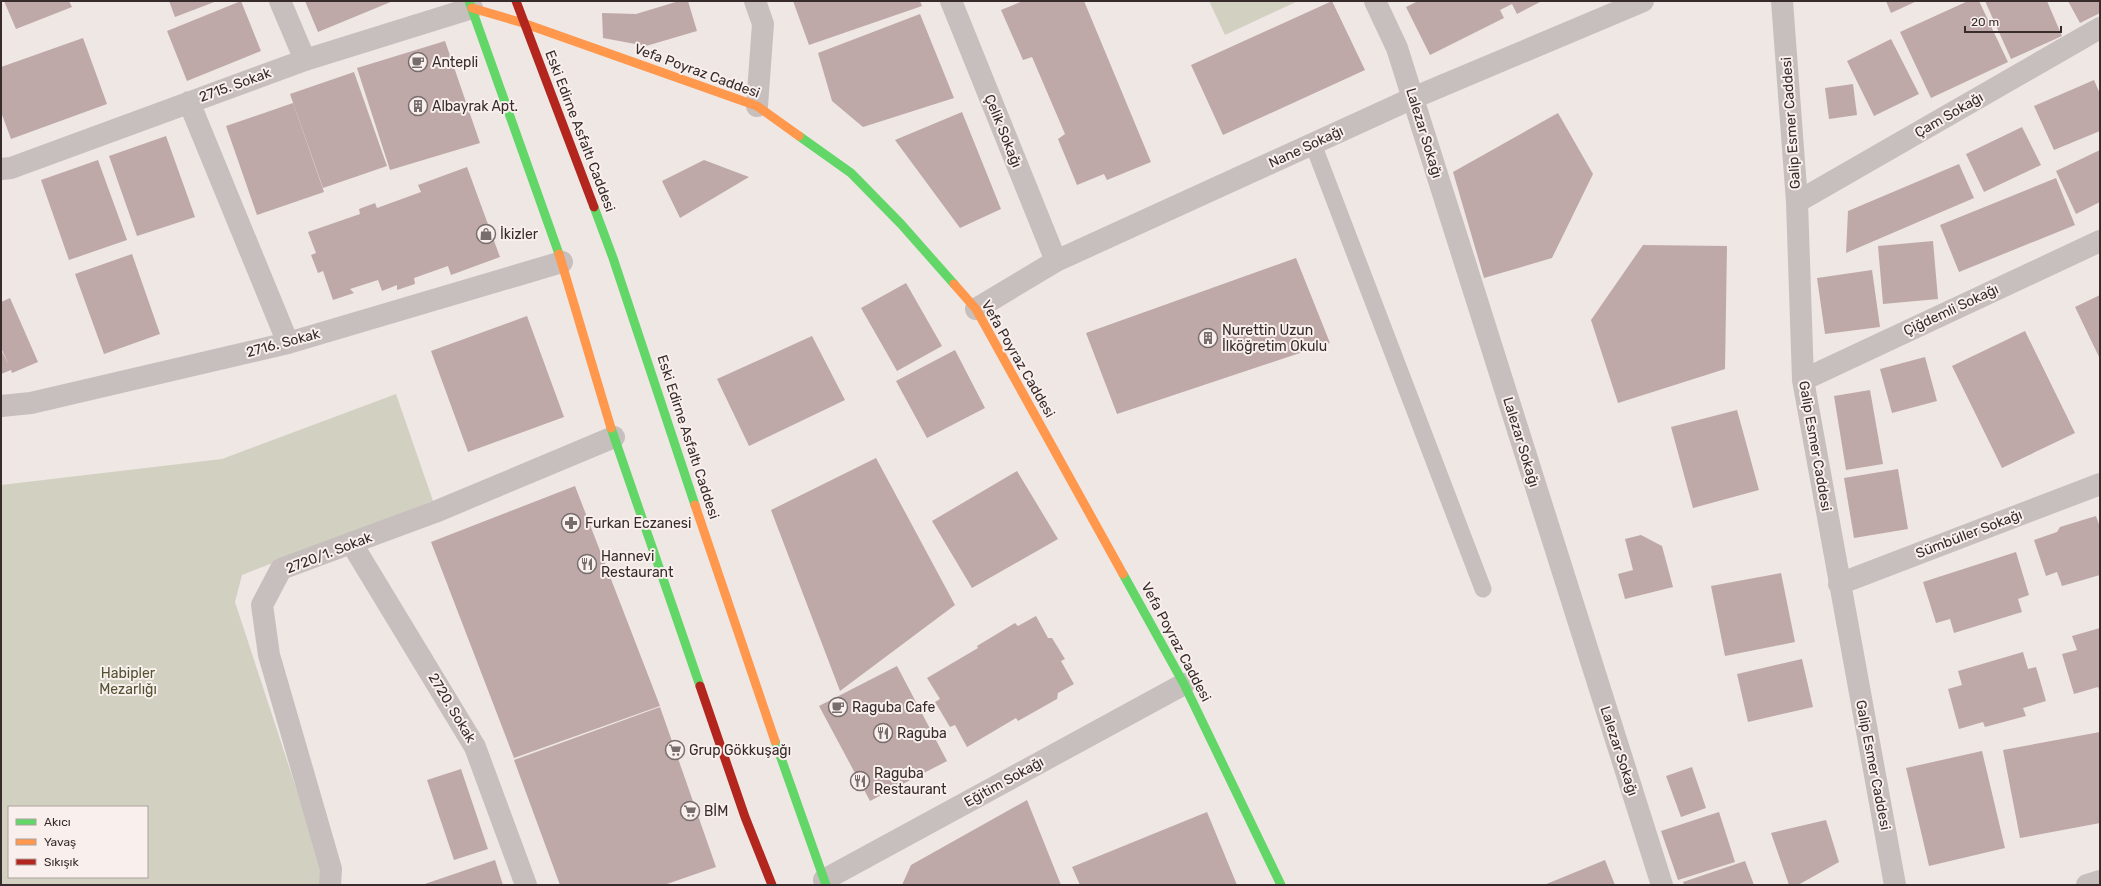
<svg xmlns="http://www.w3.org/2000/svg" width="2101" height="886" font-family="Rubik,sans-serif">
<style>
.green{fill:#d2d0c0;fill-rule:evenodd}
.building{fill:#bfa9a8}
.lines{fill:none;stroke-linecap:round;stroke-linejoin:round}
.lane{stroke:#c6bfbd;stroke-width:17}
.street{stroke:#c6bfbd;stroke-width:22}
.fast{stroke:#63d668;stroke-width:9}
.slow{stroke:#ff974d;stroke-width:9}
.jam{stroke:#b3261e;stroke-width:9}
.labels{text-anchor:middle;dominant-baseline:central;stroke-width:4;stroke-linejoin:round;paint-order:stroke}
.poi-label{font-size:14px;fill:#372c2b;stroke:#f9f0ed;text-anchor:start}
.street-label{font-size:14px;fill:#372c2b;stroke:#f9f0ed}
.park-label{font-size:14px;fill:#4f5332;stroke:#f9f0ed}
</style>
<rect width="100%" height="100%" fill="#eee7e4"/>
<!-- green -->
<path class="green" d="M1209 1H1298L1225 35Z
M396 394 433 501 242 575 235 602 321 864V885H1V485L222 459ZM9 807H147V877H9Z"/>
<!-- building -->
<path class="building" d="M4 1H69L72 7 16 29Z
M169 1H217L175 17Z
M241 1 261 51 187 81 167 31Z
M305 1H393L318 32Z
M679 1H688L697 31 646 46 603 38 602 13 636 14Z
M793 1H920L922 6 809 45Z
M1023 1H1084L1151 162 1107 180 1104 174 1077 185 1058 139 1065 134 1032 57 1023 60 1001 10Z
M1332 1 1365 70 1223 135 1191 65Z
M1418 1H1542L1517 14 1512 4 1500 10 1504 18 1430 55 1406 7Z
M1886 1H1917L1891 13Z
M1968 1H1979L2008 62 1931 98 1900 32Z
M1985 1H2047L2062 36 2011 59Z
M2068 1H2100V13L2080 23Z
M920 14 954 98 863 127 832 101 818 53Z
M83 38 107 104 11 139 1 112V67Z
M1891 39 1919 94 1874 116 1847 61Z
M445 41 480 143 390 170 357 68Z
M354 72 387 166 323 188 290 94Z
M2094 80 2100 94V131L2054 150 2034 106Z
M1853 84 1857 115 1829 119 1825 88Z
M293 103 324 192 257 215 226 126Z
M962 112 1001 209 960 228 895 140Z
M1558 113 1593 174 1552 258 1484 278 1453 172Z
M2022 127 2041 165 1984 192 1966 154Z
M166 136 195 217 137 236 109 156Z
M2100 150V202L2076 214 2056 171Z
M98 160 127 240 69 260 41 180Z
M704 160 749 177 680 218 662 181Z
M1959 164 1974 198 1846 253 1848 211Z
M467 167 500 257 451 275 448 266 414 278 415 284 397 290V285L382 291 378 280 350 289 354 293 333 300 323 271 318 273 311 255 316 253 308 232 360 214 359 209 375 203 377 208 421 192 418 185Z
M2056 178 2075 225 1959 272 1940 225Z
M1933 241 1938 299 1883 304 1878 246Z
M1643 245 1727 246 1725 369 1618 403 1591 320Z
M132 254 160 334 104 354 75 274Z
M1296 258 1330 343 1117 414 1086 333Z
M1872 270 1880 327 1825 334 1817 278Z
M906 283 942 346 897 371 861 308Z
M2100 295V359L2075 307Z
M10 298 38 362 12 373 11 370 1 374V350L9 365 1 348V302Z
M527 316 564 417 468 452 431 351Z
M2025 331 2075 433 2002 468 1952 366Z
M812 336 845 400 749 446 717 379Z
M955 350 985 408 927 438 896 381Z
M1925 357 1937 401 1892 413 1880 369Z
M1870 390 1883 464 1846 470 1834 396Z
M1737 410 1759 490 1693 508 1671 427Z
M876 458 955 605 840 691 771 510Z
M1898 469 1908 529 1854 538 1844 478Z
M1017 471 1058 539 972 588 932 521Z
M575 486 660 706 514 758 431 542Z
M2096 516 2100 527V575L2062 586 2057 572 2046 576 2034 540 2057 532 2060 527Z
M1641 535 1662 546 1673 587 1625 599 1618 574 1633 570 1625 539Z
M2016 552 2029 595 2018 599 2022 612 1954 633 1950 619 1936 623 1923 582Z
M1781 573 1795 642 1725 656 1711 586Z
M1036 616 1048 638H1052L1065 659 1061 661 1074 684 1058 693 1057 699 1018 721 1016 718 967 747 955 725 950 727 935 702 940 699 927 678 978 648 977 646 1015 623 1018 626Z
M2100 628V692L2098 687 2074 694 2062 654 2077 650 2072 636Z
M2023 652 2028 669 2036 667 2046 701 2023 708 2026 716 1985 727 1983 722 1959 729 1948 689 1962 685 1958 671Z
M1802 659 1813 707 1748 722 1737 674Z
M897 666 947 761 870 801 819 706Z
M660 707 716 867 664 885H560L514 760Z
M2100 732V823L2020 838 2003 750Z
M1982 751 2005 848 1929 866 1906 768Z
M1692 767 1706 808 1681 817 1666 776Z
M461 769 488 849 454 860 427 780Z
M1027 800 1061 885H902L911 865Z
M1207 812 1237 885H1080L1072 867Z
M1719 812 1735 862 1678 880 1661 831Z
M1826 820 1839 862 1798 885H1789L1771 833Z
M495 860 503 885H422Z
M1605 860 1615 885H1544Z
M1745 861 1754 885H1684L1683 882Z"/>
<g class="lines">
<!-- lane -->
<path class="lane" d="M1313 144 1483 589"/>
<!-- street -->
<path class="street" d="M280 1 305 60
M755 1 763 24 757 106
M951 1 1056 261
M1375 1 1397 48 1662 885
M1782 1 1797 202 1803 380 1895 885
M189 102 288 343
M1 169 11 168 305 60 472 8
M1797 202 2100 28
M976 309 1056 261 1413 98 1643 1
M1803 380 2100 241
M1 406 31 403 288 343 562 262
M352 544 475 747 526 885
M1839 584 2100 484
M824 880 1184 684
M330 885 331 869 269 655 262 605 281 569 435 512 614 437
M2087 885 2100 881"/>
<!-- fast -->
<path class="fast" d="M469 1 559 254
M799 136 851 173 901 224 954 284
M594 207 613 258 695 505
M611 428 700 686
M1123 574 1184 684 1281 885
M775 741 826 885"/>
<!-- slow -->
<path class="slow" d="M472 8 523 23
M523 23 757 106 799 136
M559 254 611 428
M954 284 976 309 1123 574
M695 505 775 741"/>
<!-- jam -->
<path class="jam" d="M516 1 594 207
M700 686 745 817 772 885"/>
</g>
<!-- icons -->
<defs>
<g id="cafe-ring" transform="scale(1)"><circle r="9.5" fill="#f9f0ed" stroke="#776d6c" stroke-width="1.5"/><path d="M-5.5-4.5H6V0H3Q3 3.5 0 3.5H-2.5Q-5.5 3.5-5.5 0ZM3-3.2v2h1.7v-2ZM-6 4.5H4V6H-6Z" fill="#776d6c"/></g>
<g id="building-ring" transform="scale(1)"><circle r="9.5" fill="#f9f0ed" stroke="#776d6c" stroke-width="1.5"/><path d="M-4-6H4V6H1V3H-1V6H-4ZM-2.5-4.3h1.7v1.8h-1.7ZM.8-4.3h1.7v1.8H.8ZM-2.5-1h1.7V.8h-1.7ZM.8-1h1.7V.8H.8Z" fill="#776d6c"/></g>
<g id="shop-ring" transform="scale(1)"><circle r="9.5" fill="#f9f0ed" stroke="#776d6c" stroke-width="1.5"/><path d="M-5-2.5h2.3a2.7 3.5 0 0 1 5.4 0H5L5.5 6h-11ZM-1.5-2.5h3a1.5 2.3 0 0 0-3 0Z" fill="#776d6c"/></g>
<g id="pharmacy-ring" transform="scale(1)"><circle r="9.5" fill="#f9f0ed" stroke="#776d6c" stroke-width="1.5"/><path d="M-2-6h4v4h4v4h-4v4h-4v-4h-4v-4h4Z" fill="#776d6c"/></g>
<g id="restaurant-ring" transform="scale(1)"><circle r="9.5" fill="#f9f0ed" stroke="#776d6c" stroke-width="1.5"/><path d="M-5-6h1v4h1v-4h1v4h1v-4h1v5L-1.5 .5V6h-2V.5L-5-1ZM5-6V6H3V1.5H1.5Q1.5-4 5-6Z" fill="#776d6c"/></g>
<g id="supermarket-ring" transform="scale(1)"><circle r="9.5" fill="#f9f0ed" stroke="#776d6c" stroke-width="1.5"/><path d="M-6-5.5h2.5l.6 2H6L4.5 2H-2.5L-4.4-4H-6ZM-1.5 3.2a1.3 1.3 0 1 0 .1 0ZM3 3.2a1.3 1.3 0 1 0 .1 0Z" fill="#776d6c"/></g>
</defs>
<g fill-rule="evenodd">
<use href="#cafe-ring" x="418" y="62"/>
<use href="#building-ring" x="418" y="106"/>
<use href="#shop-ring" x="486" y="234"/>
<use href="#building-ring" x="1208" y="338"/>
<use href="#pharmacy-ring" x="571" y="523"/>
<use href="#restaurant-ring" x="587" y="564"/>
<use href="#cafe-ring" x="838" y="707"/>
<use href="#restaurant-ring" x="883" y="733"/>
<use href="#supermarket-ring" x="675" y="750"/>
<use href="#restaurant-ring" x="860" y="781"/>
<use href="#supermarket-ring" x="690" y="811"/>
</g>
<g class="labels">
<!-- poi labels -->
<g class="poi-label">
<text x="432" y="62">Antepli</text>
<text x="432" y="106">Albayrak Apt.</text>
<text x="500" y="234">İkizler</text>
<text x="1222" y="330">Nurettin Uzun<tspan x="1222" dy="16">İlköğretim Okulu</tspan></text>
<text x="585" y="523">Furkan Eczanesi</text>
<text x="601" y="556">Hannevi<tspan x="601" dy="16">Restaurant</tspan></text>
<text x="852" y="707">Raguba Cafe</text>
<text x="897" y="733">Raguba</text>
<text x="689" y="750">Grup Gökkuşağı</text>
<text x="874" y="773">Raguba<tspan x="874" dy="16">Restaurant</tspan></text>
<text x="704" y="811">BİM</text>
</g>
<!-- street labels -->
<g class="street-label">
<text transform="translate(697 71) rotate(20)">Vefa Poyraz Caddesi</text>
<text transform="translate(235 85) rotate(-20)">2715. Sokak</text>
<text transform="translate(1949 115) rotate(-30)">Çam Sokağı</text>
<text transform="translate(1791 123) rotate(-94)">Galip Esmer Caddesi</text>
<text transform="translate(580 131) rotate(69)">Eski Edirne Asfaltı Caddesi</text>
<text transform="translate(1003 131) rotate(68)">Çelik Sokağı</text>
<text transform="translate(1424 133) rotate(73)">Lalezar Sokağı</text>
<text transform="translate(1306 147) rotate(-25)">Nane Sokağı</text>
<text transform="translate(1951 310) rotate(-25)">Çiğdemli Sokağı</text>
<text transform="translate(283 343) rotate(-15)">2716. Sokak</text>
<text transform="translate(1018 359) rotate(60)">Vefa Poyraz Caddesi</text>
<text transform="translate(688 437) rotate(72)">Eski Edirne Asfaltı Caddesi</text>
<text transform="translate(1521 442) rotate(73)">Lalezar Sokağı</text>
<text transform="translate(1815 446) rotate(80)">Galip Esmer Caddesi</text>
<text transform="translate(1969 534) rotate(-21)">Sümbüller Sokağı</text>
<text transform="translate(329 553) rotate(-21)">2720/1. Sokak</text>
<text transform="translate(1176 642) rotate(62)">Vefa Poyraz Caddesi</text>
<text transform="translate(452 708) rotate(59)">2720. Sokak</text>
<text transform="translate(1619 751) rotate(72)">Lalezar Sokağı</text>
<text transform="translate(1873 765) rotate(79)">Galip Esmer Caddesi</text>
<text transform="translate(1004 782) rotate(-29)">Eğitim Sokağı</text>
</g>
<!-- park labels -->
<g class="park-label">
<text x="128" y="673">Habipler<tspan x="128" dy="16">Mezarlığı</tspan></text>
</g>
</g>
<!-- border -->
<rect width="2101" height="886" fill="none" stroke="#372c2b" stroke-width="4"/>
<!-- legend -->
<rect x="8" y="806" width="140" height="72" fill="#f9f0ed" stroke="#aba29f"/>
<rect x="16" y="819" width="20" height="6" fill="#63d668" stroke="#aba29f"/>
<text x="44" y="826" font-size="12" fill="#372c2b">Akıcı</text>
<rect x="16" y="839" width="20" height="6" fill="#ff974d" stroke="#aba29f"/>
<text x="44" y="846" font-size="12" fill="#372c2b">Yavaş</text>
<rect x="16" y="859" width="20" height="6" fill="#b3261e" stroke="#aba29f"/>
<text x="44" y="866" font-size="12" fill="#372c2b">Sıkışık</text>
<!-- scale -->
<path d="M1965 26v6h96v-6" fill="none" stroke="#372c2b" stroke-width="2"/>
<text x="1971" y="26" font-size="12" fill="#372c2b" stroke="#f9f0ed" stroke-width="3" paint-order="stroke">20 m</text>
</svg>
